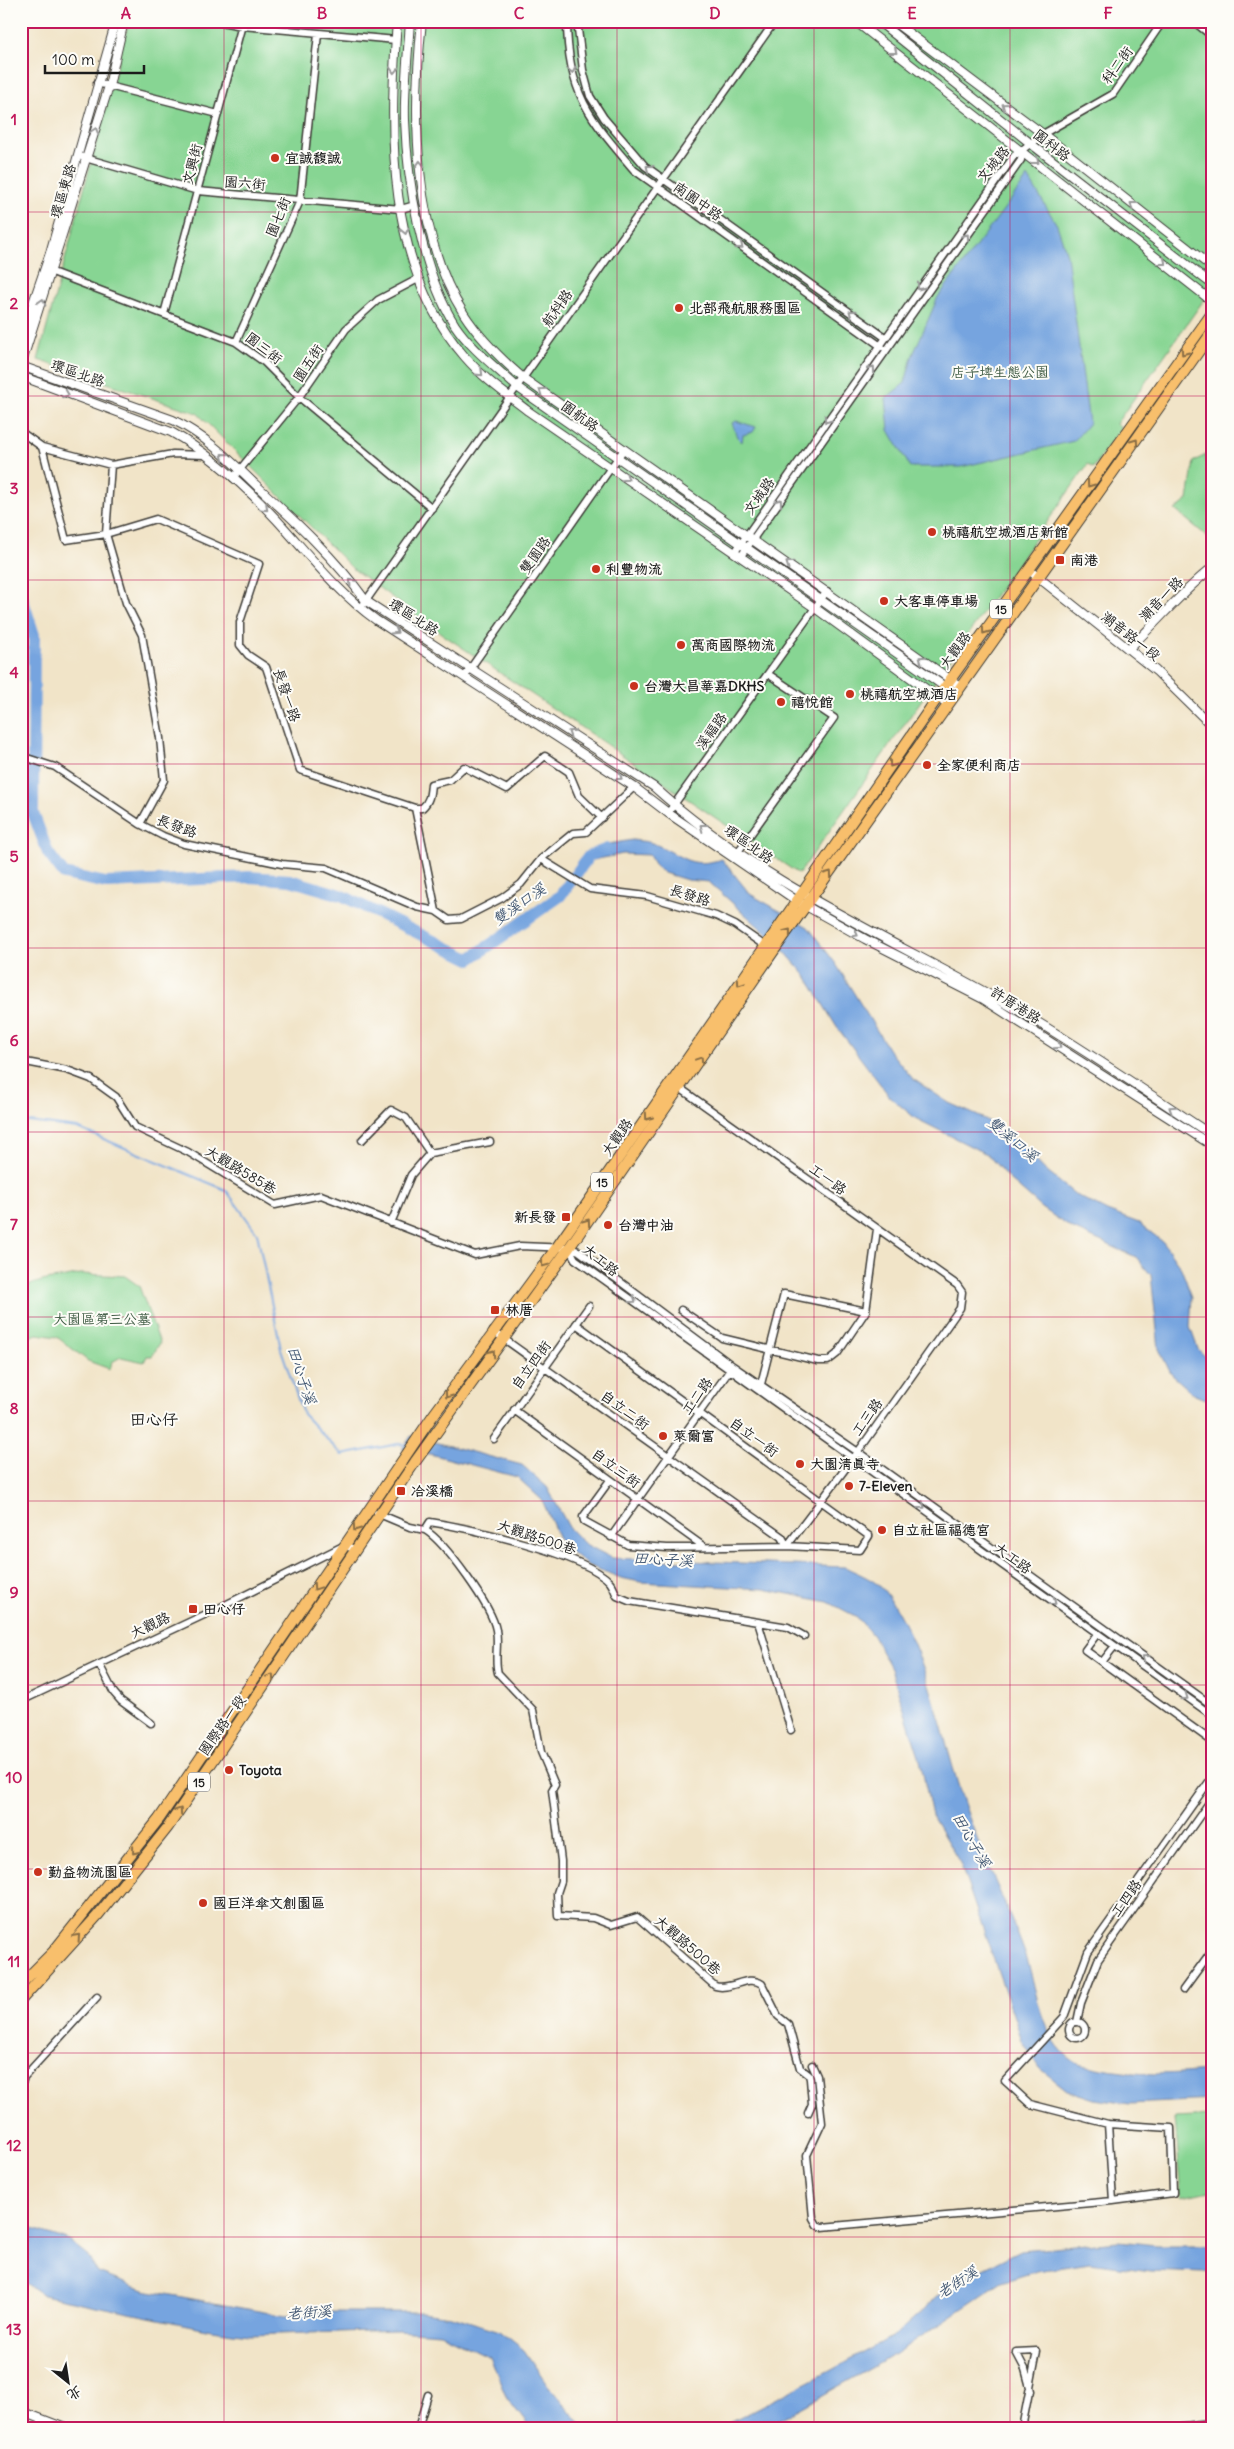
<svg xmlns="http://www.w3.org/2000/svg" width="1234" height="2449" font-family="Delius,'LXGW WenKai TC',sans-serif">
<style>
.green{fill:#87d593;stroke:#527858}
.water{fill:#76a4df;stroke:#49607e}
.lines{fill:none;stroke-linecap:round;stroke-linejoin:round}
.stream{stroke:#76a4df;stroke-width:2}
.river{stroke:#76a4df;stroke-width:12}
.minor-casing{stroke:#3c3a36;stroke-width:9}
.tertiary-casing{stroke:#3c3a36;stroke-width:10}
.primary-casing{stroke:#3c3a36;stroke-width:12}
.minor{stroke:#fff;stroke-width:6}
.tertiary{stroke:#fff;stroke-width:8}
.primary{stroke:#f8bf6c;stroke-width:10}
.oneway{stroke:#999}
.oneway2{stroke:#8a6e44}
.grid{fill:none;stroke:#c2185b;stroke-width:1;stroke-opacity:0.55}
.poi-dot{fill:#c8321e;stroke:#fdfcf7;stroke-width:2}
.labels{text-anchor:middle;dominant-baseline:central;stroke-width:4;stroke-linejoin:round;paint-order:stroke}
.shield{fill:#fdfcf7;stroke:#605f5e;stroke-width:1}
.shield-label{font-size:12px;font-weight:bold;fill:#1c1c1c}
.street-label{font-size:14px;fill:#1c1c1c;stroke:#fdfcf7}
.poi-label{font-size:14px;font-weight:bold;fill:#1c1c1c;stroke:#fdfcf7;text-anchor:start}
.park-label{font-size:14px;fill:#415d46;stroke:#fdfcf7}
.water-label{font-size:15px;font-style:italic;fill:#445974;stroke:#fdfcf7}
.quarter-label{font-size:16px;fill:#1c1c1c;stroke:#fdfcf7}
.neatline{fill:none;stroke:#c2185b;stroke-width:2}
.grid-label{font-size:16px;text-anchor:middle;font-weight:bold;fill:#c2185b}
</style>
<rect width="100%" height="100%" fill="#fdfcf7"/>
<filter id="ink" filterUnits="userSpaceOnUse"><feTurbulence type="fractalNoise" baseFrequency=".02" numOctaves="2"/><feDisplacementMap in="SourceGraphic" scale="10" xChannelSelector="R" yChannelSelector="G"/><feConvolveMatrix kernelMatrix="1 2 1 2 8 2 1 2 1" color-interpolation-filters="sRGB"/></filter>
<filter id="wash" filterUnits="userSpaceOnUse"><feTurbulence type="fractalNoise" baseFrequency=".0096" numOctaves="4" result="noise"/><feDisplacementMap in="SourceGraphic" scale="20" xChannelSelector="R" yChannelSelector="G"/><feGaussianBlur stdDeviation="1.12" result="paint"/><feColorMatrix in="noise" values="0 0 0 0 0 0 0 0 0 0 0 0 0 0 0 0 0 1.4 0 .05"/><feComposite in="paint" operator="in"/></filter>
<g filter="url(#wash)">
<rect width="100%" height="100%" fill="#f1e4c8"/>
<!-- green -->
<path class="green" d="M129 21H1213V287L1116 424 1121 428 1093 468 1088 464 799 874 445 636 352 568 197 413 38 360Z
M1206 455V469L1213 490V541L1175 510 1188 500 1194 461Z
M80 1274 125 1276 139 1286 160 1343 152 1356H147L144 1362 121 1357 112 1362 110 1369 88 1361 57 1337 37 1334 21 1341V1290C42 1277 58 1280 80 1274Z
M1213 2116V2190L1182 2197 1175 2118Z"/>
<!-- water -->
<path class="water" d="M1028 177 1057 225 1067 255 1089 423 1074 441 961 467H910L889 430 886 398 905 383 912 357 938 297Z
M736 421 756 427 753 432 743 435 742 442 737 437 732 423Z
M632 840C639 841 646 841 652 843 682 854 687 870 722 859L750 894 808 927 836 964 889 1050 913 1079 949 1103 987 1120 1023 1147 1046 1171 1076 1195 1107 1211 1139 1223 1163 1242 1181 1268 1192 1297 1190 1327 1198 1349 1213 1365V1402L1195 1395 1171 1374 1159 1349 1151 1275 1136 1257 1071 1228 1042 1208 1009 1179 988 1155 915 1118 890 1097 836 1026 806 976 778 944 709 882 687 880 664 873 655 866 649 855 623 854 593 860 592 851 609 844Z
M411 1436 522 1465 547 1487 570 1529 585 1544 612 1558 845 1567C859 1574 877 1580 886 1593 930 1656 941 1737 966 1809 983 1859 1008 1906 1026 1956 1038 1992 1039 2038 1075 2062 1080 2066 1090 2066 1097 2068 1136 2076 1173 2075 1213 2070V2100L1130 2104 1094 2099 1067 2090 1039 2068 1022 2040 960 1863 932 1816 920 1760 891 1669 873 1636 857 1617 828 1602 764 1589 640 1582 621 1578 587 1565 561 1543 542 1500 517 1477 434 1455 402 1449Z
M21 2225 68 2240 86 2254 98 2273 144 2290 286 2316 329 2312H422L452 2316 500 2331 524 2350 550 2388 585 2428H530L507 2398 490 2357 440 2333 398 2330 249 2335 211 2330 43 2295 21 2280Z
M1118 2241 1157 2245H1213V2271L1203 2273 1151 2271 1089 2263 1037 2271 1002 2282 889 2358 764 2428H719L828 2372 895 2335 940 2295 969 2276 1021 2250Z"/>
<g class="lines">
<!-- stream -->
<path class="stream" d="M21 1121 77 1128 226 1190 257 1233 281 1349 303 1414 342 1455 398 1444 407 1445"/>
<!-- river -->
<path class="river" d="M21 594 34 635 33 813 48 853 64 874 106 883 249 877 290 880 341 895 470 959 560 896 589 856 607 849"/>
</g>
</g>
<g filter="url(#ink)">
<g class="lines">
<!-- minor casing -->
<g class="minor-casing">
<path id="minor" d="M216 21 242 26 396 40
M567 21C567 92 590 119 634 170L882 347
M577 21 583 70 590 96 604 118 645 166 886 338
M1193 21 1213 37
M97 83 218 114
M82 157 198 191 401 209 415 205
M47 270 236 342 264 362 299 397 432 508
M164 314 243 21
M236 342 300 201 318 34
M21 432 42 447 111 465 173 454 205 455
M42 447 66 540 106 534 156 519 259 564 240 622V645L248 655 266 667 300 770 415 808 436 911
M111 465 106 534 126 603 142 635 160 738 164 780 140 824
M233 478 299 397 346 329 378 300 418 279
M735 552 1014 156 1043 134 1113 94 1163 21
M741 556 1021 160 1022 150
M363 605 775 21
M465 676 624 449
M21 756 55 767 140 824 163 836 184 844 282 864 326 868 417 907 436 911 449 920 461 919 502 898 521 884 541 859 573 833 586 832 634 787
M415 808H422C430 801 430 794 431 784L450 780 464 767 507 789 545 756 569 772 579 796 602 818
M668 813 827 591
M735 856 834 718 768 674
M541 859 590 889 647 896 716 916 735 925 768 948
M21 1061 67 1070 91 1079 116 1097 135 1127 188 1152 275 1205 321 1195 475 1255 520 1246 569 1248 579 1251 733 1366 858 1452 1213 1706
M677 1086 957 1285 962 1292 960 1308 858 1452 787 1546
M362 1140 391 1110 406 1118 430 1153
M430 1153 490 1142
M391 1223 411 1175 430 1153
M569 1248 575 1259 1213 1716
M681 1310 722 1338 818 1361H828L837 1354 866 1311 877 1229
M576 1324 869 1536 860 1550 787 1546 667 1548 628 1545 584 1521 583 1517 610 1480
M493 1331 782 1537 787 1546
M760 1388 784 1294 866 1311
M514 1410 703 1546
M494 1439 589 1306
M377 1513 410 1527 425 1530 430 1522C469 1528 585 1554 610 1582 613 1586 615 1592 617 1596L629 1601 758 1622 791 1730
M425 1530C445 1542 492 1607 496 1630 499 1644 494 1659 498 1673L533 1710 541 1752 555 1785 552 1790 561 1861V1881L557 1893 558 1916 593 1918 611 1925 637 1917 715 1986C731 1991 747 1974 762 1984L778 2016 788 2024 800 2068 809 2075 810 2079 812 2104 808 2113
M611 1537 732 1367
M758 1622 788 1627 804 1636
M1097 1634 1085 1650 1213 1742
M1102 1662 1114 1647
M99 1664 114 1693 121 1701 151 1723
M21 1701 219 1608 343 1546 357 1549
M1183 1990 1213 1949
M1077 2022 1081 2003 1098 1960 1213 1797
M1069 2030a8 8 0 1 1 16 0a8 8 0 1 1-16 0Z
M812 2065 817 2076 822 2123 807 2155 813 2218 817 2225 822 2227 1113 2201 1173 2193 1171 2128 1108 2124 1030 2104 1005 2081 1064 2017 1088 1952 1213 1776
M21 2086 24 2077 97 1997
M1108 2124 1113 2201
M418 2428 428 2395
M1022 2428 1037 2351 1016 2352 1025 2369 1031 2391"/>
</g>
<!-- tertiary casing -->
<g class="tertiary-casing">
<path id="tertiary" d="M397 21C389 133 386 267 465 357 484 379 506 394 528 411L815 608 948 705
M410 21C408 54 404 87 405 120 407 181 422 273 455 325 471 349 497 368 517 387L955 694
M422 21C412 113 413 234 464 314 480 339 501 359 523 378L961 687
M855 21 1213 302
M878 21 1030 143 1213 285
M893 21 1043 134 1213 268
M21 338 50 253 116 21
M21 365 109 86 124 21
M21 366 173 420C205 435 231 461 256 485 295 521 335 558 366 601L654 787C766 888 898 941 1026 1015 1090 1053 1151 1095 1213 1136
M21 376 171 432C211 454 246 487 277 520 309 555 337 592 376 620L634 787 668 813 797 901 865 939 983 999 1213 1146
M1029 570 1156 671 1213 727
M1128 649C1157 623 1182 591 1213 567
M21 2411 65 2428
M1171 2428 1213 2423"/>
</g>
<!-- primary casing -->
<g class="primary-casing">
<path id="primary" d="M21 1984 53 1952 159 1819 432 1417 557 1247 945 687 1213 312
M21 2000 98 1915 168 1827 415 1462 569 1248 775 949 1213 331"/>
</g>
<!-- minor -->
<use href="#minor" class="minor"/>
<!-- tertiary -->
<use href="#tertiary" class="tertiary"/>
<!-- primary -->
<use href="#primary" class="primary"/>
</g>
<!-- one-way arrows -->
<defs><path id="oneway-chevron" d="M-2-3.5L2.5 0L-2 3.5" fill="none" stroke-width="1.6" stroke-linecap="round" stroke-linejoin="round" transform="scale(1.25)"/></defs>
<g class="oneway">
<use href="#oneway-chevron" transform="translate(894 51) rotate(38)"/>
<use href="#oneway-chevron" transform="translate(394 70) rotate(93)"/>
<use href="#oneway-chevron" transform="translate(572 70) rotate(78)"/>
<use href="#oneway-chevron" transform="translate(1005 106) rotate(-144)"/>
<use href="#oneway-chevron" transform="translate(95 131) rotate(-72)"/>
<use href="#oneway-chevron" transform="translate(1036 161) rotate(38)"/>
<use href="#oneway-chevron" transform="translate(420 164) rotate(-93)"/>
<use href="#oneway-chevron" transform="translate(649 168) rotate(-142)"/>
<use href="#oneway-chevron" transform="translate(1133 205) rotate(-142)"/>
<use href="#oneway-chevron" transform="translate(405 231) rotate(79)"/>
<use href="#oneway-chevron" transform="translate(966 237) rotate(-55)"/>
<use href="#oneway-chevron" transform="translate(740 246) rotate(35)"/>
<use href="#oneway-chevron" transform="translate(1163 262) rotate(38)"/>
<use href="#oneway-chevron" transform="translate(920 287) rotate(125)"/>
<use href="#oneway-chevron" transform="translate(42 302) rotate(-73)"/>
<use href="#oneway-chevron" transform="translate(852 313) rotate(-145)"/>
<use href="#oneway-chevron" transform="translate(872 369) rotate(-55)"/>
<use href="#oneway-chevron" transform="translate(480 373) rotate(44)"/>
<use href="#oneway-chevron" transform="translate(542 391) rotate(-145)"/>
<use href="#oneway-chevron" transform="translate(66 394) rotate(21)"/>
<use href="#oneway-chevron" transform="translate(827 420) rotate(125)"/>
<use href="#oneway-chevron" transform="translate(224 456) rotate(-140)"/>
<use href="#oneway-chevron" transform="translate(626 478) rotate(34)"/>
<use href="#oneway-chevron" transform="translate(779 502) rotate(-55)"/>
<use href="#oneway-chevron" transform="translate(265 508) rotate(44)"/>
<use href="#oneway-chevron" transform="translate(789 564) rotate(-145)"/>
<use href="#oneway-chevron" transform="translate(352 582) rotate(-132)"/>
<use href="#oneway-chevron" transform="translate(395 631) rotate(32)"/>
<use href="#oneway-chevron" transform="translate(922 659) rotate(-145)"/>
<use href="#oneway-chevron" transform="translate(571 733) rotate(-147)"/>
<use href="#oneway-chevron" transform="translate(619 777) rotate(33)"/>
<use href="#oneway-chevron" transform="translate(703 827) rotate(-143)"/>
<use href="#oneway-chevron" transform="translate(855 934) rotate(30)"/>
<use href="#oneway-chevron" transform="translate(1058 1046) rotate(33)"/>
<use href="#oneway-chevron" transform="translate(1172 1109) rotate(-147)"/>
<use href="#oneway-chevron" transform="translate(633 1300) rotate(36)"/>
<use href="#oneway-chevron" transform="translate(922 1506) rotate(36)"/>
<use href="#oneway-chevron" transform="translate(1053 1602) rotate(36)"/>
<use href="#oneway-chevron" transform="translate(1145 1658) rotate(-144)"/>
<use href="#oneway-chevron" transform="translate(1185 1697) rotate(35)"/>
</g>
<g class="oneway2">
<use href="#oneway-chevron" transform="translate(1184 352) rotate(126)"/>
<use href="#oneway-chevron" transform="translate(1135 442) rotate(-55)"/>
<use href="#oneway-chevron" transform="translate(1090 484) rotate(126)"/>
<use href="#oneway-chevron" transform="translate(985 631) rotate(125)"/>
<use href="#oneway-chevron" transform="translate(892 764) rotate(125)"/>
<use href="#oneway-chevron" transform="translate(829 874) rotate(-55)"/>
<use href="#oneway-chevron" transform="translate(788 932) rotate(-52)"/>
<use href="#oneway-chevron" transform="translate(740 983) rotate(124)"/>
<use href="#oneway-chevron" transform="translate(700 1060) rotate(-56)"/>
<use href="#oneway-chevron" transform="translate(648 1117) rotate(125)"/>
<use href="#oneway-chevron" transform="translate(587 1222) rotate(-55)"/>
<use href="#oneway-chevron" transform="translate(544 1264) rotate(127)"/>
<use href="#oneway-chevron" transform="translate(492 1353) rotate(-55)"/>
<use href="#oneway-chevron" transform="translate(448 1395) rotate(125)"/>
<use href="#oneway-chevron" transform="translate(356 1528) rotate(125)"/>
<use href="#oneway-chevron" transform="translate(316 1587) rotate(124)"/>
<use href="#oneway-chevron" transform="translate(271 1677) rotate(-56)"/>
<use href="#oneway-chevron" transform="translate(179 1811) rotate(-56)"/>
<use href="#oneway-chevron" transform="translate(135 1851) rotate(128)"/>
<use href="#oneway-chevron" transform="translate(77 1937) rotate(-48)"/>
</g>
</g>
<!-- grid -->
<path class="grid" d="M224 21V2428M421 21V2428M617 21V2428M814 21V2428M1010 21V2428M21 212H1213M21 396H1213M21 580H1213M21 764H1213M21 948H1213M21 1132H1213M21 1317H1213M21 1501H1213M21 1685H1213M21 1869H1213M21 2053H1213M21 2237H1213"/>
<!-- markers -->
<g class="poi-dot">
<circle cx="275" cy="158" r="5"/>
<circle cx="679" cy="308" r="5"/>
<circle cx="932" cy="532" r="5"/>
<rect x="1055" y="555" width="10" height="10" rx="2.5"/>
<circle cx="596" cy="569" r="5"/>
<circle cx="884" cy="601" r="5"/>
<circle cx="681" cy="645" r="5"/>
<circle cx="634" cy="686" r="5"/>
<circle cx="850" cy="694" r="5"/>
<circle cx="781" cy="702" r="5"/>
<circle cx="927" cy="765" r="5"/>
<rect x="561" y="1212" width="10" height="10" rx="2.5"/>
<circle cx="608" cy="1225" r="5"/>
<rect x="490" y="1305" width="10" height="10" rx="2.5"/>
<circle cx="663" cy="1436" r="5"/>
<circle cx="800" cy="1464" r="5"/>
<circle cx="849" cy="1486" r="5"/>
<rect x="396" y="1486" width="10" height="10" rx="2.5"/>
<circle cx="882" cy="1530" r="5"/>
<rect x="188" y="1604" width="10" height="10" rx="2.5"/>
<circle cx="229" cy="1770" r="5"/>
<circle cx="38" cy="1872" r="5"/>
<circle cx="203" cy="1903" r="5"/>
</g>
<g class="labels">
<!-- shield labels -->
<g class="shield">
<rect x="990" y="599.5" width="22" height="19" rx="4"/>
<rect x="591" y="1172.5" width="22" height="19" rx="4"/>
<rect x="188" y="1772.5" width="22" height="19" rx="4"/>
</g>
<g class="shield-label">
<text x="1001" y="609">15</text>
<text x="602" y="1182">15</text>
<text x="199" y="1782">15</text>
</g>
<!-- street labels -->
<g class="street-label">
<text transform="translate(1117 65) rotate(-54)">科二街</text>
<text transform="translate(1052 145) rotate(38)">園科路</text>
<text transform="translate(192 164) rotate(-76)">文興街</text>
<text transform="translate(993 164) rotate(-50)">文城路</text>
<text transform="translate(245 183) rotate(5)">園六街</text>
<text transform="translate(63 191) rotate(-73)">環區東路</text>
<text transform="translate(698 201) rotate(35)">南園中路</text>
<text transform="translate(278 217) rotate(-67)">園七街</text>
<text transform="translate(557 308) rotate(-55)">航科路</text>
<text transform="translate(264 348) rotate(38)">園三街</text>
<text transform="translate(308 363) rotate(-56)">園五街</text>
<text transform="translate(78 373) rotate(19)">環區北路</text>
<text transform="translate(580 416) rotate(36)">園航路</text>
<text transform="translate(759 496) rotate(-55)">文城路</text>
<text transform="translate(535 555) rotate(-55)">雙園路</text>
<text transform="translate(1161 599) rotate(-46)">潮音一路</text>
<text transform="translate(414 617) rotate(33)">環區北路</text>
<text transform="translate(1131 636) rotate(38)">潮音路一段</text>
<text transform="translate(955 650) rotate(-54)">大觀路</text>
<text transform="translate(287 695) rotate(71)">長發一路</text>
<text transform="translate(711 731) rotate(-54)">溪福路</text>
<text transform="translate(177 826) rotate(20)">長發路</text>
<text transform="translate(749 844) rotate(35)">環區北路</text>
<text transform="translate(690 895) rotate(17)">長發路</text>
<text transform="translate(1016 1005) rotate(32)">許厝港路</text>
<text transform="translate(617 1137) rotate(-55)">大觀路</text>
<text transform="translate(241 1170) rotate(31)">大觀路585巷</text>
<text transform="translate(828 1179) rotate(36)">工一路</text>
<text transform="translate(601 1260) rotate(39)">大工路</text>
<text transform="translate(531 1365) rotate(-54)">自立四街</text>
<text transform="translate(697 1396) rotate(-55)">工二路</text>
<text transform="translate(625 1410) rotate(36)">自立二街</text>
<text transform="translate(867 1417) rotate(-55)">工三路</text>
<text transform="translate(754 1437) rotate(36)">自立一街</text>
<text transform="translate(616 1468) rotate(36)">自立三街</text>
<text transform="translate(537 1537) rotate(18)">大觀路500巷</text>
<text transform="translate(1013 1558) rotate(36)">大工路</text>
<text transform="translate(150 1625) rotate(-25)">大觀路</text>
<text transform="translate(222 1725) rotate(-55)">國際路一段</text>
<text transform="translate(1126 1898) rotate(-55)">工四路</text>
<text transform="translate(688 1945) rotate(41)">大觀路500巷</text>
</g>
<!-- poi labels -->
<g class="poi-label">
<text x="285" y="158">宜誠馥誠</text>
<text x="689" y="308">北部飛航服務園區</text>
<text x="942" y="532">桃禧航空城酒店新館</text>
<text x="1070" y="560">南港</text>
<text x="606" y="569">利豐物流</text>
<text x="894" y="601">大客車停車場</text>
<text x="691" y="645">萬商國際物流</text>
<text x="644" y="686">台灣大昌華嘉DKHS</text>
<text x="860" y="694">桃禧航空城酒店</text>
<text x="791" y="702">禧悅館</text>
<text x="937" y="765">全家便利商店</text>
<text x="556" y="1217" text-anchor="end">新長發</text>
<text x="618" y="1225">台灣中油</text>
<text x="505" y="1310">林厝</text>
<text x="673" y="1436">萊爾富</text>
<text x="810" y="1464">大園清真寺</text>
<text x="859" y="1486">7-Eleven</text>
<text x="411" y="1491">冾溪橋</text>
<text x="892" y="1530">自立社區福德宮</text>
<text x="203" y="1609">田心仔</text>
<text x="239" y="1770">Toyota</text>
<text x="48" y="1872">勤益物流園區</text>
<text x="213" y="1903">國巨洋傘文創園區</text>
</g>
<!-- park labels -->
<g class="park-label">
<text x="1000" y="372">店子埤生態公園</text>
<text x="102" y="1319">大園區第三公墓</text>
</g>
<!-- water labels -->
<g class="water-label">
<text transform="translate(519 904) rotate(-35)">雙溪口溪</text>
<text transform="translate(1013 1139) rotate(40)">雙溪口溪</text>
<text transform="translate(302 1375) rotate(72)">田心子溪</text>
<text transform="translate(663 1559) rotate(3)">田心子溪</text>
<text transform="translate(972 1840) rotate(60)">田心子溪</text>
<text transform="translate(957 2282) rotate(-33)">老街溪</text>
<text transform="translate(309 2312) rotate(-4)">老街溪</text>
</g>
<!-- quarter labels -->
<g class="quarter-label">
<text x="154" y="1419">田心仔</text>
</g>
</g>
<!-- margin -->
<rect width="1234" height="2449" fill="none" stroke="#fdfcf7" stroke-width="55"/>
<!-- north arrow -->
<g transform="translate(68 2382) rotate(150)" stroke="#fdfcf7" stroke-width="4" paint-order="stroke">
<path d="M0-4L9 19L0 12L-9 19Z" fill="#1c1c1c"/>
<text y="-8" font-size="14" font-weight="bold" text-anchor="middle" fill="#1c1c1c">北</text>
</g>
<!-- scale -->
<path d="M45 65v8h99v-8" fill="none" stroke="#1c1c1c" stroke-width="2.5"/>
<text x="52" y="65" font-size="15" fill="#1c1c1c" stroke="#fdfcf7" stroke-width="4" paint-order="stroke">100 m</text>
<rect x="28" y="28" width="1178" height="2394" class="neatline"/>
<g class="grid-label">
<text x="126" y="19">A</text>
<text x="322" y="19">B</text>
<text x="519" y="19">C</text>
<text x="715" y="19">D</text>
<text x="912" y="19">E</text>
<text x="1108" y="19">F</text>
<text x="14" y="125">1</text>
<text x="14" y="309">2</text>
<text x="14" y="494">3</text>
<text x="14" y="678">4</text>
<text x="14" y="862">5</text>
<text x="14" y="1046">6</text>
<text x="14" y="1230">7</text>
<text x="14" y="1414">8</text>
<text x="14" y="1598">9</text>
<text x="14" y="1783">10</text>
<text x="14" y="1967">11</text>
<text x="14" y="2151">12</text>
<text x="14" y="2335">13</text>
</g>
</svg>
